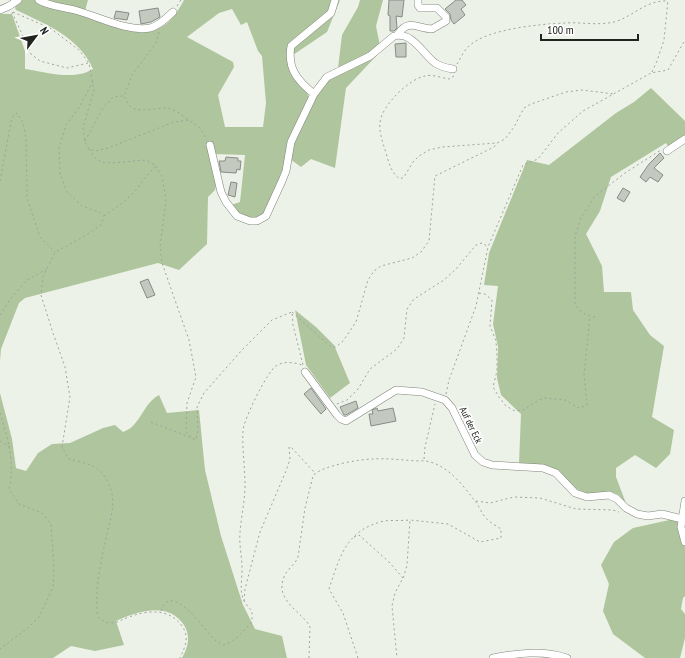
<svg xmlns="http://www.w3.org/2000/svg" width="685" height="658" font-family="'PT Sans Narrow',sans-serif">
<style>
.green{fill:#afc59d;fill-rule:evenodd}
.building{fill:#c4c9c0;stroke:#878c84}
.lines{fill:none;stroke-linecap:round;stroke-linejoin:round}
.minor-casing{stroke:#80857d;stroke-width:8}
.path{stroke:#9fa39b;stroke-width:1;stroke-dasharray:2 3;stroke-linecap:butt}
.minor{stroke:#fff;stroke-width:7}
.labels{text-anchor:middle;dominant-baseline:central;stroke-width:3.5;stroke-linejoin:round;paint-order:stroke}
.street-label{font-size:10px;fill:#21231f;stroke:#fff}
</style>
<rect width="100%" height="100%" fill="#edf2e8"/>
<!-- green -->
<path class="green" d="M21 0H36L141 33C165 30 173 20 184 0H340L327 32 290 57 307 91 309 100 285 168 264 214 252 219 239 213 231 205 240 202 245 155 214 154 217 181 215 190 208 197 207 244 179 270 158 263 25 298 19 303 1 349 0 361V14H12L25 51V69C46 72 74 81 93 69 79 37 46 24 16 10L15 8 16 4ZM232 9 241 25 247 22 258 51 262 56 266 103 263 127H225L218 95 234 67 233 62 187 37 219 13Z
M44 0H88L85 11Z
M360 0H383L376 26 381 51 346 88 335 168 311 159 301 167 290 159 293 142 316 95 338 68 342 35 358 7Z
M651 88 685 121V137L669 148 666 143 611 177 600 211 586 234 602 266 604 292H631L633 310 650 335 664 346 652 417 674 430 670 454 656 468 635 455 616 468V477L627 506 619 495 611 492 589 494 574 488 543 466 519 463 521 414 501 395 497 378 498 347 493 324 498 286 484 285 489 253 527 160 549 165 616 113 634 102Z
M295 310 316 327 334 345 350 383 330 398 306 365Z
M0 393 12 439 16 468 26 471 38 453 52 444 70 443 103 428 115 425 123 432C140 427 143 403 159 395L167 413 199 410 205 470 221 536 243 605 255 629 282 636 287 658H182C188 647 191 637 184 625 168 601 138 611 116 621L124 645 95 651 71 646 53 658H0Z
M685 509V596L683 598 681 609 685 614V638L680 658H645L613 634 603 611 609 584 601 565 614 542 633 528 683 517Z"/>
<!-- building -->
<path class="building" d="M389 0H404L402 17 396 16 397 28 394 31H390V16L388 15Z
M456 0H462L466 5 461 9 465 15 454 24 451 20 450 14 445 9Z
M158 8 160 17 151 22 141 24 139 11Z
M116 11 129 13 127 20 114 18Z
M406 43V57H396L395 44Z
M660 153 664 158 654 168 663 175 658 182 650 177 646 182 640 177 649 164Z
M226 157 238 158V161H241L240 170 237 169 236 173 221 172 219 161H225Z
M231 182 237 183 235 197 228 195Z
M623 188 630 192 624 202 617 198Z
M148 279 155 295 147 298 140 282Z
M311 388 326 409 321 414 304 394Z
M356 401 358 408 346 415H344L340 407Z
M377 408 378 411 393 408 396 421 371 426 369 414H373L372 410Z"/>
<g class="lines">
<!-- minor casing -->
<g class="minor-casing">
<path id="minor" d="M39 0C50 7 66 7 78 11 99 17 128 32 150 28 159 26 166 18 173 12
M0 10 9 6 18 0
M398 34C409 18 418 29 432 29L446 21V17L437 8H420L418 5V0
M314 94 327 77 370 56 394 36C412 31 423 54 435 63 441 67 446 68 453 69
M210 145 221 192 226 202 237 216 250 221H257L266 216 282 181 286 171 291 142 314 94C298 81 287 69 291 46L331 13 335 0
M667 151 685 139
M305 372 337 415 341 419 346 421 396 390 422 392 445 400 452 408 475 455 483 462 492 465 543 468 556 473 575 493 587 497 609 495 617 499 626 508 637 514 648 516 662 514 682 519
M685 501 681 527 685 542
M493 658C518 653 542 650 567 658"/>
</g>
<!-- path -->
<path class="path" d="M177 6 181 0
M12 12 31 54 40 61 67 68 88 63
M13 12 50 28 79 50 89 63 94 90 83 128 85 142 89 149 95 151 108 148 174 122 189 120 200 128 207 140
M159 32 156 43 132 75 124 96C126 99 127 104 131 107 139 113 156 108 166 108 174 108 182 115 188 120
M457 64C461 58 464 50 469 46 487 29 540 24 565 23 579 22 594 25 608 23 630 21 643 0 667 1
M652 72 657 61 664 40 668 0
M454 76 449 79C442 78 432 74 425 76 409 79 381 106 380 123 379 133 383 143 386 153 389 163 391 173 400 179L404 177 413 162 419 156 429 150 442 147 497 143 505 139 514 127 524 108 531 104 566 92 582 90 614 94
M93 81 79 108 66 125 59 148 60 174 67 192 82 206 99 212 104 216 101 225 85 236 55 252 43 277 41 295 53 333 65 367 70 397 62 447 69 459C78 461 96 465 102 473 121 497 110 517 105 543 100 567 94 593 98 617 102 620 105 623 111 623 118 623 122 619 129 617 148 610 169 608 182 626 190 637 185 647 180 658
M85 141 103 108 113 97 123 96
M89 149 94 157 101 162 112 163 145 160 155 165 162 176 166 200 160 247 162 263 189 340 196 377 187 403 186 432 196 440 198 430 197 407 204 393 242 350 272 320 292 312 293 325 303 365
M0 181 12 117 17 113 23 122 26 138 27 198 40 237 55 252
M104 216 125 201 134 192 155 166
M479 293 485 294 492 300 490 326 496 341 497 357V371L493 387 499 397 506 406 515 411 523 410 539 400 545 398 565 400 579 408 587 405 584 375 590 316
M292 312 331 347H336L343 341 356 322 368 280 374 271 381 266 412 258 421 252 429 241 435 176 494 147 497 143
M0 315 11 298 27 280 47 269
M595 317C587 316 580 312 575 305V236L581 218 594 197 625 173 661 150
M446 394 449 380 476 306 488 247 523 165 538 159 558 133 583 111 651 73 668 70 685 40
M337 404 347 400 358 389 370 369 397 349 404 338 407 309 414 299 444 280 456 269 476 245 482 243 487 246
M0 413C8 439 15 462 9 489L19 504 42 513 51 524 54 567 53 587 39 617 28 628 0 649
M151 422 194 439
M0 441 10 447
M424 459 425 447 435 404
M476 501 490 503 514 497 540 498 576 509 613 510 619 512
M354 537 359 535 389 562 403 578
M244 601 245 589 260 532 286 471 290 459 289 447H291L314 472
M161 611C171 579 205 631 215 640 217 642 220 643 223 645 234 643 244 630 252 622V611C237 596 242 588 242 569 242 557 239 545 240 533 241 517 245 501 245 485 245 467 242 449 243 430 244 419 267 372 276 366 283 361 293 362 302 365
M309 658 310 627C303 612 274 601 284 577 287 569 295 565 298 557L305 508 313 476C320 466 360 459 373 459 387 458 402 460 417 461 441 458 461 482 474 500 479 505 481 513 486 518 490 523 497 526 501 529V538L480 542 448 524 410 520 407 565 404 576 395 593 392 606 397 658
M358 658 343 613 329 589C340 556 346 530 384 521 392 520 401 521 409 520"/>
<!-- minor -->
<use href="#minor" class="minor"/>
</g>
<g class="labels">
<!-- street labels -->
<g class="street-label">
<text transform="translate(471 425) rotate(64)">Auf der Eck</text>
</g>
</g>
<!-- north arrow -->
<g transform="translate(36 36) rotate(58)" stroke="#ffffff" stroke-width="3" paint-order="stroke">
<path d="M0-3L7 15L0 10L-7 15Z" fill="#21231f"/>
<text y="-6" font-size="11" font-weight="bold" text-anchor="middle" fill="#21231f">N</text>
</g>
<!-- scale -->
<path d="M541 34v6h97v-6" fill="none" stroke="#21231f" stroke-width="2"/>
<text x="547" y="34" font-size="12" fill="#21231f" stroke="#ffffff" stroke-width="3" paint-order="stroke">100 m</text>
</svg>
